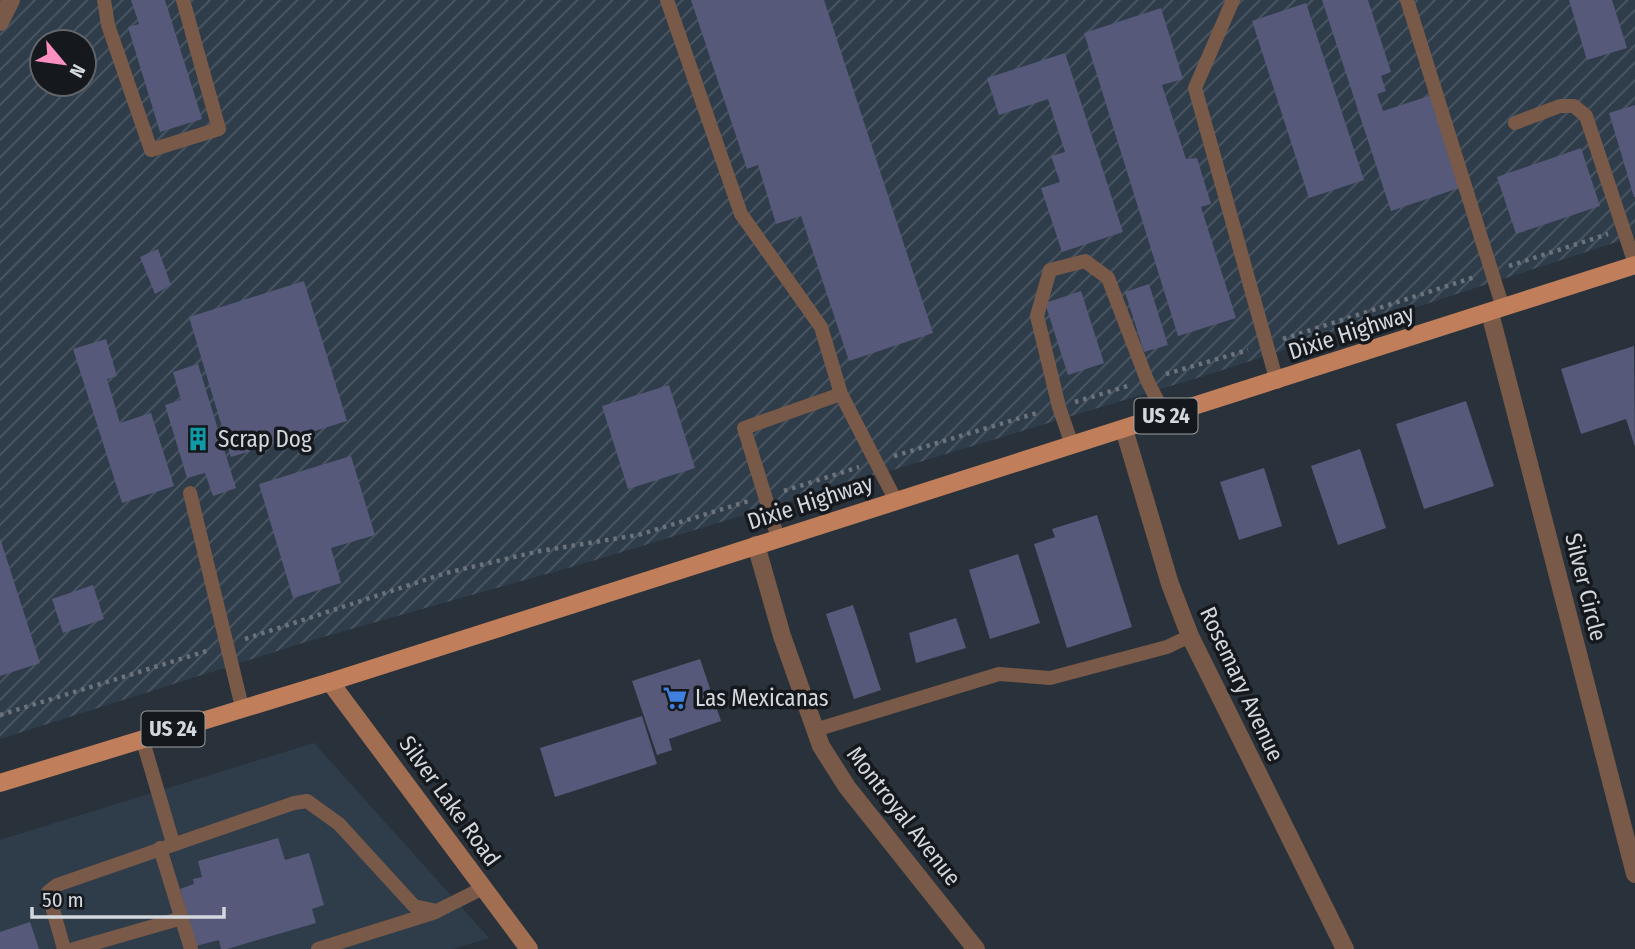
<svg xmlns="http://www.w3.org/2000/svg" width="1635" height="949" font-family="'Fira Sans Condensed',sans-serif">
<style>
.built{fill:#2f3d4b}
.industrial{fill:url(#industrial-furrows);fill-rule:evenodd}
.building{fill:#57597a}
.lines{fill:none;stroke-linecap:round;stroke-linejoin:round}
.path{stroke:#6b727a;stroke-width:4.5;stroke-dasharray:3.5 5;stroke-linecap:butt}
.lane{stroke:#795947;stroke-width:14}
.street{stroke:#795947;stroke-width:18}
.secondary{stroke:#a16e52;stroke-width:18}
.primary{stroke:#c07e5a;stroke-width:18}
.labels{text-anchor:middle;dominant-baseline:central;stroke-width:7;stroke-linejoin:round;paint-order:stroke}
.shield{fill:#15191d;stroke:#9a9fa4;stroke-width:2}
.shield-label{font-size:21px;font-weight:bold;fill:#d3d8de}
.street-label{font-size:23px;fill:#d3d8de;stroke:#15191d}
.poi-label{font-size:23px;fill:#d3d8de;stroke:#15191d;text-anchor:start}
</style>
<defs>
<pattern id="industrial-furrows" width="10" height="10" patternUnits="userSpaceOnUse" patternTransform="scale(1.75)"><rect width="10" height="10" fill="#2f3d4b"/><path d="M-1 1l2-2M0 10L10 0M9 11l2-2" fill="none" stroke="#4c5864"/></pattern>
</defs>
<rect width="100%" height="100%" fill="#29323b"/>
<!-- built -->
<path class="built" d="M314 743 489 938 453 949H0V840Z"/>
<!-- industrial -->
<path class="industrial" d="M0 0H1635V236L1207 375 582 564 312 640 0 739ZM42 42H84V84H42Z"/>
<!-- building -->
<path class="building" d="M131 0H165L202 119 160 132 128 27 139 24Z
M691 0H824L933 333 849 361 801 216 776 224 758 165 747 169Z
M1322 0H1368L1391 72 1381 76 1386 91 1377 94 1383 111 1432 95 1462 187 1391 211Z
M1569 0H1612L1627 48 1587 60Z
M1306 3 1364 180 1309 198 1252 21Z
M1161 8 1183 79 1162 85 1186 159 1197 158 1211 204 1201 207 1236 318 1178 336 1084 33Z
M1065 53 1123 232 1062 252 1041 188 1060 182 1051 156 1065 152 1048 99 999 115 987 78Z
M1635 105V197H1634L1609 113Z
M1581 148 1600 206 1516 234 1497 177Z
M158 249 171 285 155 294 140 257Z
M304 281 347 421 231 457 189 317Z
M1149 284 1168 345 1144 352 1125 292Z
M1081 291 1104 363 1068 375 1045 303Z
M106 339 117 376 107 379 120 423 151 413 174 486 122 503 73 349Z
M1634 346 1635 447 1626 419 1581 434 1561 369Z
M198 364 236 488 213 496 205 473 187 478 165 405 181 400 173 372Z
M669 385 695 468 628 489 602 406Z
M1466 401 1494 486 1424 509 1396 424Z
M1360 449 1386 528 1338 545 1311 466Z
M351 456 375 535 331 548 341 583 293 598 259 484Z
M1264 468 1282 526 1239 540 1220 482Z
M1097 515 1132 627 1067 648 1034 544 1055 537 1052 529Z
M0 538 40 663 0 676Z
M1018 554 1040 623 990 639 969 570Z
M93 585 104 619 63 633 52 599Z
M853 605 881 690 854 699 826 614Z
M956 618 966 648 916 663 909 633Z
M700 659 721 721 669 739 672 750 657 755 632 681Z
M642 716 657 764 555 797 540 748Z
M278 838 285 860 309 853 324 905 312 909 316 923 227 949H221L219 940 196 946 180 889 194 884 193 879 202 877 198 861Z
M30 922 39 949H0V932Z"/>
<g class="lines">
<!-- path -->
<path class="path" d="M1509 266 1608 234
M1283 339 1475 277
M1166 374 1248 350
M1075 402 1131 385
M894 456 1040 412
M784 491 859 467
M245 639 446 573 540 551 638 535 749 501
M0 715 210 650"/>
<!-- lane -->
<path class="lane" d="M104 0 108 25 151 150 219 129 183 0
M667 0 741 214 821 327 841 394 896 501
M1233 0 1195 88 1277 382
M1407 0 1503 308
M1515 123 1560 106H1574L1586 116 1635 264
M1072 445 1059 407 1037 316 1050 270 1085 261 1108 278 1147 380 1165 416
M190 493 242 707
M778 538 744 428 841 394
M815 730 999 674 1050 678 1167 647 1190 636
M142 738 173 843
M160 848 191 949
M64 949 48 892 57 885 294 803 307 801 339 824 414 906 437 911 483 888
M74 949 182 918
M318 949 436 912"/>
<!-- street -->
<path class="street" d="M0 22 11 0
M1490 313 1635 874
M1124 429 1170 584 1190 636 1345 949
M756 545 782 636 821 746 847 787 976 949"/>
<!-- secondary -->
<path class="secondary" d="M330 682 529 949"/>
<!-- primary -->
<path class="primary" d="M0 783 330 682 1635 265"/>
</g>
<!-- icons -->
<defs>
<g id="building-bare" transform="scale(1.89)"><path d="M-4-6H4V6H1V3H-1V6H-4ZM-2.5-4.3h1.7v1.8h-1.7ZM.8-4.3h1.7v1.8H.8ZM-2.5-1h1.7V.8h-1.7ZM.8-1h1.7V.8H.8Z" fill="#0f9aa8" stroke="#15191d" stroke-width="2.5" paint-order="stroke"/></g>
<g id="supermarket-bare" transform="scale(1.89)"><path d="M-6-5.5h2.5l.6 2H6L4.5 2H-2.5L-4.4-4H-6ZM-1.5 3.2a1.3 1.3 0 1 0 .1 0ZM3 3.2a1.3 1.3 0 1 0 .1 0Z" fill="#3f7fe0" stroke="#15191d" stroke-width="2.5" paint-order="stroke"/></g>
</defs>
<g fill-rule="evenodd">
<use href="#building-bare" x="198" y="439"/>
<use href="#supermarket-bare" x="675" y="698"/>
</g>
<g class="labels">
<!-- shield labels -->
<g class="shield">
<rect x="1134.5" y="398.5" width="63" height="35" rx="5"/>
<rect x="141.5" y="711.5" width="63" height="35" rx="5"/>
</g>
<g class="shield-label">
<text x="1166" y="416">US 24</text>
<text x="173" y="729">US 24</text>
</g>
<!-- street labels -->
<g class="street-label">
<text transform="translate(1351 332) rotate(-18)">Dixie Highway</text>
<text transform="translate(810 502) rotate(-18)">Dixie Highway</text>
<text transform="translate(1586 587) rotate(76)">Silver Circle</text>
<text transform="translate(1242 684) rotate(65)">Rosemary Avenue</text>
<text transform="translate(450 801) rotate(54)">Silver Lake Road</text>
<text transform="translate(904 816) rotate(52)">Montroyal Avenue</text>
</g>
<!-- poi labels -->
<g class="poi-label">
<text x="218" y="439">Scrap Dog</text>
<text x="695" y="698">Las Mexicanas</text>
</g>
</g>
<!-- north arrow -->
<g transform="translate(63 63) rotate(119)"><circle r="33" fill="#15191d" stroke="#61656a" stroke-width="2"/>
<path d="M0-5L12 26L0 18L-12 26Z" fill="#fd8fc1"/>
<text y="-10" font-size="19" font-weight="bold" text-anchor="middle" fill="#d3d8de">N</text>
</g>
<!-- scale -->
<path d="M32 907v10h192v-10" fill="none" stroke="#d3d8de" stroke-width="3.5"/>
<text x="42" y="907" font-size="21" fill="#d3d8de" stroke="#15191d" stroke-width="5" paint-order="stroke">50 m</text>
</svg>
